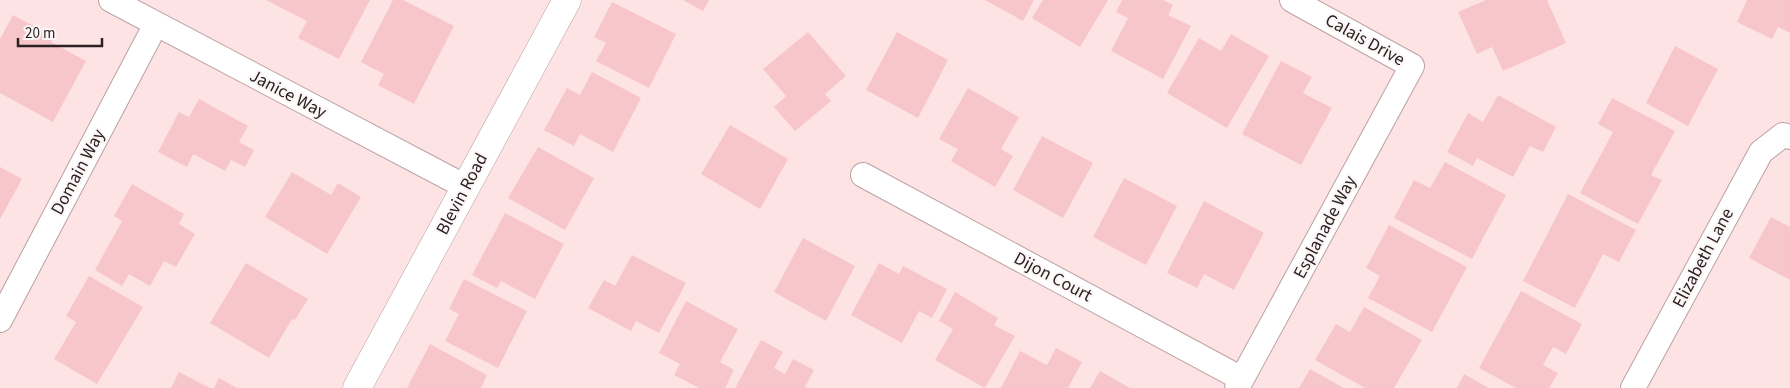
<svg xmlns="http://www.w3.org/2000/svg" width="1790" height="388" font-family="'Source Sans 3',sans-serif">
<style>
.building{fill:#f7c6cb}
.lines{fill:none;stroke-linecap:round;stroke-linejoin:round}
.street-casing{stroke:#bba1a3;stroke-width:26}
.secondary-casing{stroke:#bba1a3;stroke-width:29}
.street{stroke:#fff;stroke-width:24}
.secondary{stroke:#fff;stroke-width:28}
.labels{text-anchor:middle;dominant-baseline:central;stroke-width:4.5;stroke-linejoin:round;paint-order:stroke}
.street-label{font-size:18px;fill:#2b2122;stroke:#fcf6f7}
</style>
<rect width="100%" height="100%" fill="#fee3e5"/>
<!-- building -->
<path class="building" d="M266 0H370L339 59 298 38 307 21Z
M393 0H403L454 26 414 104 378 85 384 74 361 62Z
M683 0H709L703 11Z
M985 0H1034L1023 21Z
M1043 0H1108L1080 47 1032 18Z
M1122 0H1163L1173 5 1168 15 1191 26 1163 79 1111 51 1128 18 1116 12Z
M1486 0H1547L1566 43 1503 71 1492 47 1477 54 1458 12Z
M1747 0H1790V33L1778 27 1772 39 1737 22Z
M612 2 676 34 649 88 596 61 606 43 594 37Z
M13 15 54 37 51 42 86 61 53 122 0 93V39Z
M808 32 846 76 825 94 831 101 795 131 774 107 786 96 763 69Z
M897 32 948 60 918 118 866 90Z
M1231 34 1269 56 1227 128 1167 93 1199 38 1221 51Z
M1675 46 1718 69 1688 126 1646 103Z
M1281 61 1312 77 1303 93 1332 108 1301 165 1242 134Z
M592 72 641 98 613 152 580 134 574 146 544 130 567 88 580 95Z
M968 88 1019 117 1001 149 1013 156 995 187 951 161 958 149 939 139Z
M1498 95 1556 127 1543 152 1530 146 1513 177 1477 158 1473 166 1447 152 1468 113 1483 122Z
M1612 98 1675 131 1651 175 1662 180 1638 224 1580 193 1613 132 1598 124Z
M199 99 248 126 239 142 254 150 245 167 231 160 225 171 193 154 187 167 158 152 179 112 189 117Z
M730 125 788 159 760 209 701 174Z
M1042 136 1093 163 1063 218 1013 190Z
M538 147 594 178 565 230 508 198Z
M1445 162 1506 195 1472 259 1394 218 1414 180 1430 188Z
M0 167 22 179 0 219Z
M292 172 331 195 338 183 361 197 327 254 265 217Z
M1124 178 1177 206 1146 265 1093 237Z
M132 184 184 214 179 224 195 234 176 267 164 261 150 286 129 274 122 286 95 270 122 221 114 216Z
M1568 194 1636 230 1619 262 1603 254 1575 308 1523 281Z
M1204 201 1264 233 1234 290 1204 274 1197 288 1167 273Z
M505 213 564 244 535 299 501 281 497 288 472 275Z
M1771 217 1790 227V280L1749 258Z
M1389 225 1467 267 1432 332 1368 298 1380 276 1366 268Z
M803 238 855 266 826 321 774 292Z
M632 255 686 283 659 333 636 321 631 331 588 308 604 280 615 286Z
M246 263 308 299 295 320 292 319 269 358 210 323Z
M879 263 899 274 903 266 947 289 932 318 919 311 902 343 851 315Z
M89 276 143 307 97 384 54 359 76 322 66 316Z
M464 279 527 311 498 368 445 341 459 314 449 309Z
M1521 291 1582 324 1566 354 1553 347 1543 365 1558 373 1549 388H1516L1479 368Z
M955 292 998 318 994 325 1015 336 985 388 935 360 953 329 939 321Z
M686 301 738 329 720 362 734 370 725 388H699L674 375 680 364 659 353Z
M1364 307 1422 340 1394 388H1365L1315 360 1336 324 1350 332Z
M761 340 783 352 774 368 785 374 793 359 814 370 805 387 808 388H735Z
M430 344 487 375 481 388H407Z
M1056 348 1082 362 1068 388H1001L1020 351 1047 365Z
M1310 369 1344 388H1299Z
M1100 371 1130 388H1090Z
M179 372 210 388H171Z
M1464 374 1489 388H1457Z
M219 378 237 388H214Z"/>
<g class="lines">
<!-- street casing -->
<g class="street-casing">
<path id="street" d="M111 0 466 187
M863 175 1242 379
M0 320 156 24
M1237 388 1412 66 1292 0
M1633 388 1761 152 1783 135 1790 137"/>
</g>
<!-- secondary casing -->
<g class="secondary-casing">
<path id="secondary" d="M357 388 567 0"/>
</g>
<!-- street -->
<use href="#street" class="street"/>
<!-- secondary -->
<use href="#secondary" class="secondary"/>
</g>
<g class="labels">
<!-- street labels -->
<g class="street-label">
<text transform="translate(1365 40) rotate(29)">Calais Drive</text>
<text transform="translate(288 94) rotate(28)">Janice Way</text>
<text transform="translate(78 172) rotate(-62)">Domain Way</text>
<text transform="translate(462 194) rotate(-62)">Blevin Road</text>
<text transform="translate(1325 227) rotate(-62)">Esplanade Way</text>
<text transform="translate(1703 258) rotate(-62)">Elizabeth Lane</text>
<text transform="translate(1053 277) rotate(28)">Dijon Court</text>
</g>
</g>
<!-- scale -->
<path d="M18 38v8h84v-8" fill="none" stroke="#2b2122" stroke-width="2.5"/>
<text x="25" y="38" font-size="15" fill="#2b2122" stroke="#fcf6f7" stroke-width="4" paint-order="stroke">20 m</text>
</svg>
